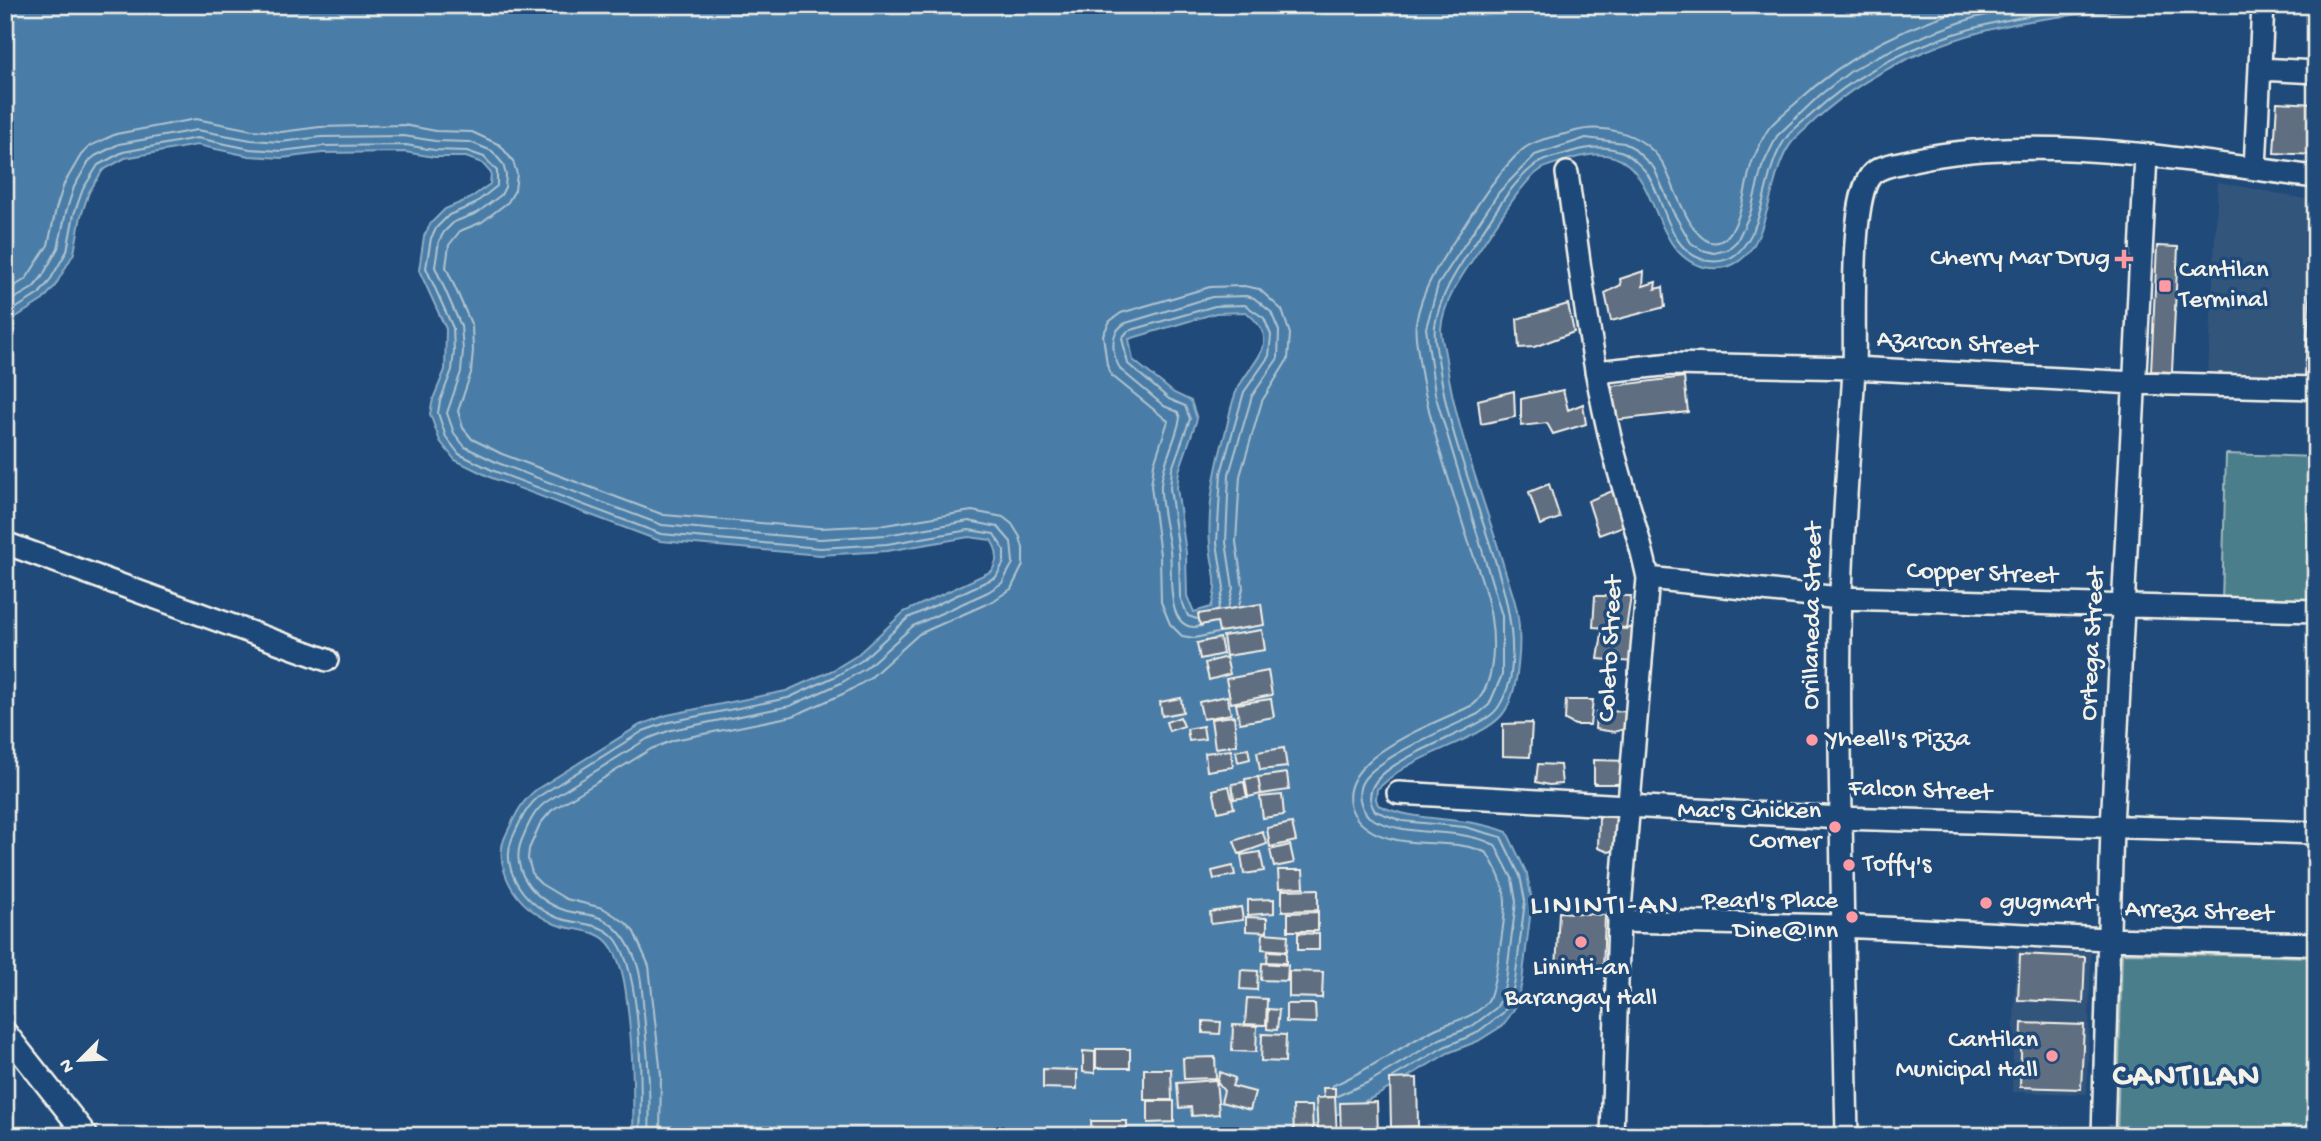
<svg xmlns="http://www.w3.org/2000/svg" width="2321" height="1141" font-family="'Gochi Hand',sans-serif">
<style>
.built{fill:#33557c}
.green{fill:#4b7e8b;stroke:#a0b8ba;stroke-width:2}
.water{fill:#4a7da8;stroke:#8eabc2;stroke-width:2;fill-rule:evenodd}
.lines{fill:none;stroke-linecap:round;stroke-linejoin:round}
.shore{stroke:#b0c3ce;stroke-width:2}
.building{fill:#616e81;stroke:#f4f1e8;stroke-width:2}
.street-casing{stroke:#f4f1e8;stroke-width:26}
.street{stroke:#1f4a7a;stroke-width:21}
.poi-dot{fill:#ff9aa2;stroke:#1f4a7a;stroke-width:2.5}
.labels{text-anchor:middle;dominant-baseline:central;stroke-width:7;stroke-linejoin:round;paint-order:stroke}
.poi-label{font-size:26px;fill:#f4f1e8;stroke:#1f4a7a;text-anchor:end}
.street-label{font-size:26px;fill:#f4f1e8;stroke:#1f4a7a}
.quarter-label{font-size:30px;letter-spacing:2px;fill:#f4f1e8;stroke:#1f4a7a}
.district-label{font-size:33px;font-weight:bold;letter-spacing:2px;fill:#f4f1e8;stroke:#1f4a7a}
</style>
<rect width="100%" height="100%" fill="#1f4a7a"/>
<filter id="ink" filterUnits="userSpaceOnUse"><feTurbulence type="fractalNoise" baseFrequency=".0143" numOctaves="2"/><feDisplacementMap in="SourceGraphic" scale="14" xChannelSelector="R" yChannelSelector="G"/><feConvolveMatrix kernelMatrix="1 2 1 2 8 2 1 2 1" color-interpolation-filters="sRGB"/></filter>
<g filter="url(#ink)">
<!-- built -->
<path class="built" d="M2218 182 2316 201V378L2208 375Z
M2016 950 2091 952 2087 1094 2012 1092Z"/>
<!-- green -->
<path class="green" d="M2226 454 2316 457V606L2222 603Z
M2122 953 2316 957V1136H2117Z"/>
<!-- water -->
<path class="water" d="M5 5H2156C2123 11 2090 12 2057 17 1969 28 1880 60 1814 121 1807 128 1798 135 1792 142 1767 173 1772 246 1734 264 1724 269 1714 269 1704 267 1639 252 1667 129 1571 159 1562 162 1550 164 1542 169 1523 180 1498 222 1485 241 1469 266 1443 298 1441 329 1441 339 1445 350 1446 360 1456 431 1484 498 1504 567 1508 581 1514 596 1517 611 1522 638 1520 693 1502 715 1485 736 1425 753 1401 770 1392 775 1385 783 1377 789L1376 799 1378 805C1419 824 1465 815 1507 832L1527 874 1532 901 1522 982 1517 1004 1509 1017 1502 1026 1478 1041 1448 1053 1376 1096 1291 1136H633C634 1096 633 1058 629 1019 626 993 625 970 612 948 600 927 574 932 555 924 531 913 513 898 505 873 501 861 500 848 505 837 514 818 521 801 537 789L640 725 667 715 786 691 833 670 856 656 904 612 992 571C998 558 999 553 991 540L969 537 887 551 820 555 660 541 492 478 455 460 440 441 430 414 433 399 445 370 446 329 419 270 424 236 431 223 445 209 469 199 490 184 491 173 482 163 466 157H434L405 152 322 153 282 158 249 156 197 145 125 158 103 170 89 192 81 216 74 253 55 286 43 300 5 324ZM1246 312C1283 342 1255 357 1238 388 1231 401 1229 419 1225 434 1215 469 1207 508 1210 545 1212 571 1220 579 1211 607L1194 612 1187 596 1186 553 1177 488 1179 471 1197 419 1191 401 1174 393 1133 360 1129 339 1216 313Z"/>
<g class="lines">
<!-- shore -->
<path class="shore" d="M5 292 26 279 48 245 56 209 64 184 81 155 90 146 116 134 196 119 252 130 281 132 320 127 404 125 436 131 472 132 500 145 513 161 517 174 515 190 508 202 482 222 460 231 449 245 446 267 472 326 473 350 471 373 458 411 463 428 472 439 502 454 664 515 820 528 885 525 972 511 1003 517 1012 524 1020 537 1023 548V565L1011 589 993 601 919 634 869 679 845 693 793 716 674 740 651 749 552 810 540 824 529 849 528 859 533 876 541 884 566 899 603 908 626 923 634 932 649 966 661 1075 660 1136
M5 304 33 288 42 277 58 248 66 212 74 187 89 161 95 156 119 144 197 130 251 140 281 142 321 137 404 136 435 141 470 142 492 151 503 164 506 175 505 187 501 195 477 213 454 222 444 232 439 241 435 267 461 326 463 351 461 372 447 413 454 433 465 447 498 463 662 525 820 539 886 535 969 521 998 527 1011 542 1013 563 1002 583 988 592 913 626 866 668 841 683 790 706 671 730 647 739 546 802C534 811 529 823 523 837 508 869 533 899 564 910 575 914 589 913 600 918 616 925 625 937 632 952 642 971 642 992 644 1014 648 1055 651 1094 649 1136
M5 315 39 294 49 282 67 251 74 214 83 189 98 165 123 152 197 138 250 149 281 151 322 146 406 145 434 150 467 151 484 157 497 171V186L473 205 449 215 437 227 431 238 426 268 453 328 454 351 452 370 440 401 438 413 446 437 459 454 494 471 661 534 820 548 887 544 969 530 994 534 1004 550V562L996 577 908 618 861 661 836 676 788 698 669 722 643 731 541 795C526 806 520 822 512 839 508 849 508 860 511 870 518 892 536 909 558 918 578 925 603 921 617 941 642 977 642 1090 640 1136
M1197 619 1188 616 1180 597 1179 553 1170 488 1172 469 1190 419 1185 406 1169 399 1128 364 1122 338 1128 331 1215 306 1245 305 1264 318 1271 335 1269 356 1244 392 1221 473 1217 543 1224 588 1218 609
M1202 626C1163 636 1173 571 1170 550 1167 529 1160 506 1161 485 1163 461 1176 441 1180 418L1178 412 1164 406 1121 370C1112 356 1108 332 1126 323L1212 297 1246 296 1254 298 1271 312 1279 331 1278 358 1252 396 1229 474 1226 542 1233 588 1228 608
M1217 633 1195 638 1182 636 1170 624 1161 602 1160 555 1151 486 1154 464 1168 421 1111 375 1107 365 1103 335 1110 321 1121 313 1210 287 1244 286 1259 289 1282 310 1290 334 1288 359 1262 401 1240 476 1236 542 1243 588 1239 606
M1393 1077 1444 1047 1475 1034 1503 1013 1510 1001 1515 981 1525 901 1520 876 1501 837 1465 827 1402 821 1375 811C1343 764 1477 737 1497 709 1503 701 1510 684 1511 674 1517 625 1501 578 1486 532 1469 480 1448 426 1440 371 1438 357 1433 339 1435 326 1439 298 1455 273 1470 250 1490 222 1507 187 1535 165 1544 158 1560 156 1571 152 1587 147 1606 145 1623 152 1630 155 1641 166 1646 172 1666 200 1667 254 1709 261 1722 263 1735 258 1743 247 1767 217 1763 173 1784 141 1790 131 1802 123 1811 115 1893 38 2005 14 2114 5
M1332 1086C1369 1070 1400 1047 1435 1029 1452 1021 1475 1018 1487 1002 1495 993 1505 917 1505 903 1505 885 1496 868 1487 853 1460 840 1426 846 1397 840 1378 836 1358 827 1351 808 1334 757 1439 722 1473 705 1495 687 1495 644 1491 618 1487 590 1475 561 1466 534 1448 477 1428 420 1419 360 1418 348 1414 335 1416 323 1422 287 1442 259 1462 229 1480 201 1497 173 1522 150 1534 140 1554 137 1569 133 1602 122 1642 132 1662 162 1673 179 1692 254 1721 241 1742 231 1745 182 1752 162 1757 151 1762 138 1769 128 1776 119 1787 111 1796 103 1847 55 1913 21 1981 5
M1337 1096 1369 1082 1440 1039 1471 1027 1496 1008 1502 998 1506 980 1516 902 1512 878 1495 845C1456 825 1407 840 1369 817 1360 808 1356 792 1363 781 1378 757 1451 727 1478 714L1489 705 1502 675V616L1435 394 1426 328 1438 285 1499 192 1535 155 1586 138 1624 143 1632 147 1654 168 1673 212 1691 243 1702 250 1714 253 1727 250 1737 241 1750 214 1762 167 1777 136 1820 95 1851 71 1878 56 1931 33 1973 18 2031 5"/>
</g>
<!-- building -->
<path class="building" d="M2277 102 2316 104V155L2274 153Z
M2314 217H2316V376L2305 375Z
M2157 246 2178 247 2172 372 2151 371Z
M1644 271 1643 286 1656 282 1655 289 1663 287 1665 307 1611 321 1605 293 1621 285 1620 279Z
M1568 304 1574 332 1534 347 1519 348 1517 319Z
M1684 377 1688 412 1616 420 1612 386Z
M1563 390 1568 410 1583 404 1586 424 1553 434 1547 423 1521 426V399Z
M1514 391 1515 417 1481 424 1478 400Z
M1549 484 1560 518 1540 525 1529 492Z
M1617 489 1629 524 1599 535 1588 501Z
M1595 596H1631L1626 629 1593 627Z
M1261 604 1264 625 1219 632 1217 622 1200 625 1198 614Z
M1603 627 1633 628V662L1598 659Z
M1262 630 1265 650 1226 656 1223 636Z
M1220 638 1223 654 1200 659 1197 643Z
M1226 657 1230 674 1209 680 1205 663Z
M1268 671 1272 695 1231 703 1226 679Z
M1227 696 1231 714 1203 719 1199 702Z
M1181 698 1183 712 1162 716 1160 702Z
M1271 699 1274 717 1240 723 1236 704Z
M1566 700H1593L1590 725H1575L1565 720Z
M1632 711 1631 727 1614 732 1595 729 1596 712Z
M1234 716 1237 745 1215 748 1211 719Z
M1180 717 1184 726 1169 731 1166 722Z
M1532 723 1530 757 1503 756V724Z
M1203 726 1205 739 1189 741 1187 729Z
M1248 748 1250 759 1238 762 1236 751Z
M1284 748 1287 767 1260 770 1257 752Z
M1231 750 1233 767 1207 771 1205 753Z
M1594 760 1629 761 1626 784H1594Z
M1538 764 1560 765 1562 784 1549 785 1536 782Z
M1287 773 1289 790 1261 794 1258 777Z
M1258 777 1261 794 1248 797 1245 779Z
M1244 782 1247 797 1234 799 1232 784Z
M1229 786 1234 808 1218 812 1213 790Z
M1282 795 1284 815 1263 818 1260 797Z
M1599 817H1622L1618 849 1609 852 1598 848Z
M1292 823 1296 841 1270 847 1267 828Z
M1262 831 1267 844 1239 854 1234 841Z
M1290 845 1294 863 1274 867 1270 850Z
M1260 852 1264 871 1244 874 1241 855Z
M1233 866 1235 875 1214 879 1212 871Z
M1278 870H1303L1304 887 1279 888Z
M1318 889V910L1282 911V890Z
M1274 899V913L1248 915V900Z
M1241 907 1243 920 1211 924 1210 912Z
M1318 912V931H1288V913Z
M1559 912 1605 915 1603 972 1556 970Z
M1246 917 1267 918V932L1246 931Z
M1263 933 1288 935 1287 951 1262 949Z
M1298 933 1319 934V950H1298Z
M1268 951 1286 952V963L1267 962Z
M2020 954 2085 957 2083 1003 2018 1000Z
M1262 963 1288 965 1287 981 1261 980Z
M1241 970 1258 971 1257 990 1240 989Z
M1289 971 1323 972 1322 998 1289 997Z
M1247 998 1267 999 1266 1025 1245 1024Z
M1286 1004H1315L1316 1023 1286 1022Z
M1268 1009 1279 1010 1277 1030 1267 1029Z
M1203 1021 1221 1022 1220 1034 1203 1033Z
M2022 1023 2084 1025 2081 1089 2020 1087Z
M1233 1025 1257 1026 1256 1052 1232 1051Z
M1262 1034 1286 1035 1285 1062 1261 1061Z
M1096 1049H1130V1068H1096Z
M1083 1051 1095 1052V1073L1083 1072Z
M1215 1057 1216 1078 1184 1079 1183 1058Z
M1043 1069 1077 1070V1089L1043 1088Z
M1144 1069H1171L1172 1100H1144Z
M1220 1072 1235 1078 1232 1086 1255 1092 1250 1110 1221 1102 1224 1091 1217 1082Z
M1417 1078 1418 1126 1391 1127 1390 1079Z
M1216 1080 1219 1114 1192 1116 1191 1107 1179 1108 1177 1083Z
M1323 1088H1335V1097H1324Z
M1335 1097 1337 1136H1318L1316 1098Z
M1148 1101H1174V1122L1148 1123Z
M1377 1102 1378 1136H1341L1340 1103Z
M1293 1106H1312L1313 1136H1294Z
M1091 1121H1127V1136H1092Z"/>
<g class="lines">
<!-- street casing -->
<g class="street-casing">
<path id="street" d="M2261 69 2316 72
M2255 168 2263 5
M1567 173C1579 260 1589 347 1609 433 1620 482 1638 528 1648 578L1619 921 1612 1136
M1596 372 1672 364 1854 368 2135 383 2316 388
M5 543 327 660
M1648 578 1840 598 2316 611
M1398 793 1841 818 2316 833
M1619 921 1841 926 2108 939 2316 944
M5 1032 87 1136
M1847 1136C1844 1029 1843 923 1841 816 1840 743 1838 669 1841 596 1843 520 1850 444 1854 369 1856 333 1848 194 1873 173 1883 165 1901 163 1913 160 2043 132 2186 161 2316 177
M2103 1136 2112 827 2146 155"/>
</g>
<!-- street -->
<use href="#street" class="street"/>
</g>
</g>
<!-- markers -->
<g class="poi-dot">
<path d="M2120.5 248.5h7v7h7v7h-7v7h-7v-7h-7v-7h7z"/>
<rect x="2158" y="279" width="14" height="14" rx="3.5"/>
<circle cx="1812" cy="740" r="7"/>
<circle cx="1835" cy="827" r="7"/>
<circle cx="1849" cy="865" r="7"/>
<circle cx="1986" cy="903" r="7"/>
<circle cx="1852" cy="917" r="7"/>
<circle cx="1581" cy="942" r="7"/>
<circle cx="2052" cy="1056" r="7"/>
</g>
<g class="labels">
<!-- poi labels -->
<g class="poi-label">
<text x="2110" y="259">Cherry Mar Drug</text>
<text x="2179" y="271" text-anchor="start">Cantilan<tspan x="2179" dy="30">Terminal</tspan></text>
<text x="1826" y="740" text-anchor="start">Yheell's Pizza</text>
<text x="1821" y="812">Mac's Chicken<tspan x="1821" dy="30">Corner</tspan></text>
<text x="1863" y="865" text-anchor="start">Toffy's</text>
<text x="1838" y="902">Pearl's Place<tspan x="1838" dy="30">Dine@Inn</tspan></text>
<text x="2000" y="903" text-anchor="start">gugmart</text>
<text x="1581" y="969" text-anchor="middle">Lininti-an<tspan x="1581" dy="30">Barangay Hall</tspan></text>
<text x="2038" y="1041">Cantilan<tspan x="2038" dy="30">Municipal Hall</tspan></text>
</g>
<!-- street labels -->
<g class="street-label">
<text transform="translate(1957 345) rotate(3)">Azarcon Street</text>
<text transform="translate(1982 575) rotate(2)">Copper Street</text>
<text transform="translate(1814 616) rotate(-89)">Orillaneda Street</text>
<text transform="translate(2094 644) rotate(-87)">Ortega Street</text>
<text transform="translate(1612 649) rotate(-87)">Coleto Street</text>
<text transform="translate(1920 792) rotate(2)">Falcon Street</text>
<text transform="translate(2199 913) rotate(2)">Arreza Street</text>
</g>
<!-- quarter labels -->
<g class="quarter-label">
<text x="1605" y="907">LININTI-AN</text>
</g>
<!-- district labels -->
<g class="district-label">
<text x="2187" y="1078">CANTILAN</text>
</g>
</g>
<!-- margin -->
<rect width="2321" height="1141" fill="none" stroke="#1f4a7a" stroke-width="28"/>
<rect x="14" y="14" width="2293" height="1113" fill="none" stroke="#f4f1e8" stroke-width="2.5" filter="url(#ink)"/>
<!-- north arrow -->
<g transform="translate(80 1060) rotate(246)" stroke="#1f4a7a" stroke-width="5" paint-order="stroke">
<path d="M0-5L12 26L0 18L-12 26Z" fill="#f4f1e8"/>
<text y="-10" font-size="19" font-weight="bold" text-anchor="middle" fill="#f4f1e8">N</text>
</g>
</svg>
